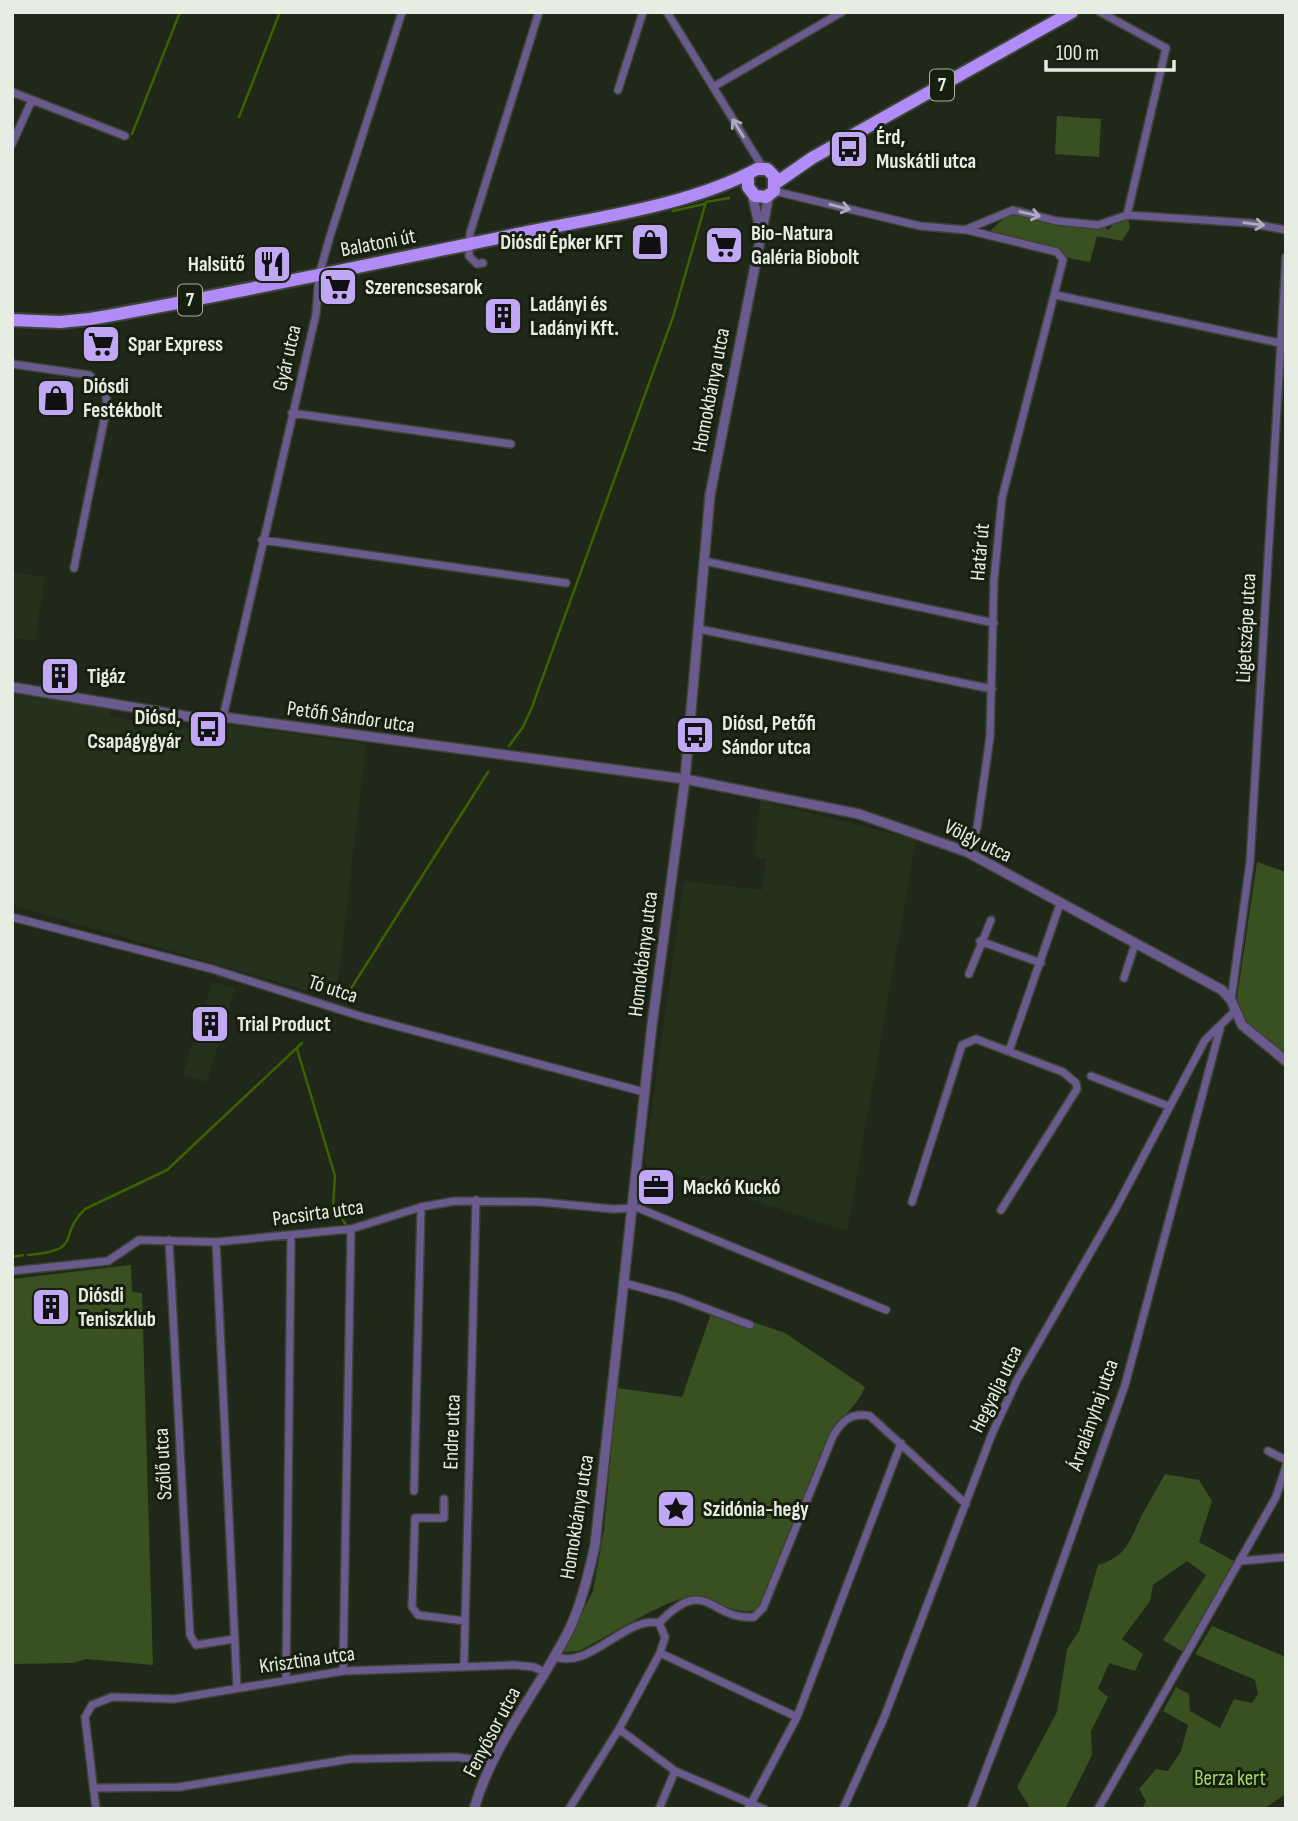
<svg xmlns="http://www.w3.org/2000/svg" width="1298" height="1821" font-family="'Sofia Sans Condensed',sans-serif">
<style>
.built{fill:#26311b}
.green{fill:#395020}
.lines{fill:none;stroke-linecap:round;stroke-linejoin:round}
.stream{stroke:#3c6100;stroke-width:2.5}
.minor-casing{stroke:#3c4435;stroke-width:10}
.tertiary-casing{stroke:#3c4435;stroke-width:12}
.primary-casing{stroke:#3c4435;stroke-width:16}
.minor{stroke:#6a5a8d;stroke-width:7}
.tertiary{stroke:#6a5a8d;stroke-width:9}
.primary{stroke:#b18cf7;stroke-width:12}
.oneway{stroke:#afabbc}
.labels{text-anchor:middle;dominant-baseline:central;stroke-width:6;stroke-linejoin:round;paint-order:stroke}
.shield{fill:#171f0f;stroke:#a9afa3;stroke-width:2}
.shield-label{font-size:19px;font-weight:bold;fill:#e7ede2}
.poi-label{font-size:21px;font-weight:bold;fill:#e7ede2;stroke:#171f0f;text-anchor:start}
.street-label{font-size:21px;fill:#e7ede2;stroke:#171f0f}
.park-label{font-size:21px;fill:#a4da6b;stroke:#171f0f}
</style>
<rect width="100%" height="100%" fill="#202819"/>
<!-- built -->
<path class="built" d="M12 572 45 577 35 641 12 638Z
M12 694 110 709 111 717 221 733 223 724 366 744 336 999 12 905Z
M760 800 916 840 847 1231 644 1164 684 881 762 890 766 859 755 857Z
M212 982 235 988 207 1082 183 1074Z"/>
<!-- green -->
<path class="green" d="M1057 116 1101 119 1099 157 1055 154Z
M1013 210 1103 226 1108 230 1119 219 1128 217 1130 228 1122 241 1097 236 1090 262 1068 258 1057 248 993 234 990 231Z
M1257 862 1286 872V1055L1246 1022 1237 998Z
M131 1265 132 1292 142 1293 153 1665 86 1659 73 1663 12 1664V1279Z
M713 1308 785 1333 865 1387C857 1407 842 1416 830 1433L763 1608C735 1620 717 1595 686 1598 667 1599 600 1641 579 1651L562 1652 593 1591 604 1530 617 1388 682 1397Z
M1165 1474 1199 1480 1212 1501 1199 1542 1234 1561 1183 1652 1163 1640 1206 1575 1187 1561 1153 1585 1150 1601 1122 1639 1143 1654 1135 1671 1109 1663 1098 1689 1108 1697 1091 1731 1092 1755 1065 1809H1027L1029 1806 1017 1787 1057 1712 1067 1649 1079 1631 1098 1565C1129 1556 1130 1538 1143 1513 1150 1500 1158 1487 1165 1474Z
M1212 1626 1286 1657V1794L1263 1809H1142L1146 1801 1139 1789 1156 1769 1168 1771 1181 1751 1188 1725 1163 1711 1176 1687 1189 1694 1190 1711 1220 1728 1234 1699 1252 1703 1258 1694 1255 1680 1195 1654Z"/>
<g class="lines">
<!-- stream -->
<path class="stream" d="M239 117 280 12
M132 134 180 12
M673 211 704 204
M509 746 523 727 532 707 673 317 706 202 729 198
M345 998 488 772
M297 1049 335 1176 333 1207 347 1226
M28 1255C85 1250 56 1237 85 1209L167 1170 302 1043
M12 1257 23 1255"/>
<!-- minor casing -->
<g class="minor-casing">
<path id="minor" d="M667 12 763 168
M1100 12 1166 48 1127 215
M713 87 842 12
M618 90 643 12
M12 92 125 136
M12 144 32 100
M774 191 920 226 967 230 1057 252 1063 260 1002 498 994 580 990 737 977 828 967 852
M967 229 1013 210 1057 221 1098 225 1127 215 1249 223 1286 230
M483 263 477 264 469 256 470 233 539 12
M1056 295 1280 343
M12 364 89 375 105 387 107 406 74 568
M292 413 511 444
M262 540 566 583
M704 561 994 623
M699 629 992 689
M223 717 316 314 319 275 331 233 402 12
M12 917 212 969 363 1017 644 1092
M980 941 1041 963
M969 974 991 920
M1124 978 1135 944
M1231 1000 1250 862 1286 257
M1009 1051 1060 904
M1091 1076 1168 1106
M912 1202 962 1045 976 1039 1063 1072 1076 1083 1077 1089 1001 1210
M169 1240 190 1635 196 1645 234 1639
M216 1242 237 1688
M12 1271 108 1261 139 1240 216 1242 351 1229 421 1207 455 1201 540 1202 613 1209 638 1208 886 1310
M624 1283 676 1297 750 1325
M1268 1451 1286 1460
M414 1491 421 1207
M444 1499V1518H415L412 1607 418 1615 465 1621
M1240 1561 1286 1557
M659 1623C707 1573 710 1621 754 1617L763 1608 833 1436C842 1421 851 1412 870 1416L966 1504
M660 1653 797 1717
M554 1656C588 1672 626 1615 659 1623L665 1637 660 1653 619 1729 569 1809
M464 1666 476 1200
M343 1671 351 1229
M286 1679 291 1236
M619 1729 675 1771 764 1809
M94 1788 179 1787 350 1759 456 1757 493 1762
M96 1809 85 1717 92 1705 112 1697 174 1699 343 1671 514 1665 534 1667 544 1672
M659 1809 675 1771
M748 1809 797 1717 901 1443
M843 1809 884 1718 992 1434 1017 1380 1116 1208 1205 1040 1234 1012
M971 1809 1024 1670 1125 1385 1221 1025
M1098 1809 1276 1497 1286 1466"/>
</g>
<!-- tertiary casing -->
<g class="tertiary-casing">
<path id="tertiary" d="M752 194 759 224
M12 687 209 720 223 717 685 779 859 814 967 852 1222 990 1231 1000 1242 1025 1286 1061
M474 1809C493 1742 540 1689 570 1628 582 1602 589 1573 595 1545L652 1025 685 779 710 495 769 195"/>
</g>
<!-- primary casing -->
<g class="primary-casing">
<path id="primary" d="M776 183 812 158 1072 12
M12 320 60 322 90 319C232 294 372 264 513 235 592 218 687 207 757 169H767L774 176V191L766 197 755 196 748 187V176"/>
</g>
<!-- minor -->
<use href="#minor" class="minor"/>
<!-- tertiary -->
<use href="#tertiary" class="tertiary"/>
<!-- primary -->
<use href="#primary" class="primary"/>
</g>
<!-- one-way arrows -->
<defs><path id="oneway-shaft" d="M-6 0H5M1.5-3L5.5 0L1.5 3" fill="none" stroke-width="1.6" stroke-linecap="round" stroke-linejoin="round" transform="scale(1.75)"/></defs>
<g class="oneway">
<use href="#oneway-shaft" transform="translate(738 128) rotate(-122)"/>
<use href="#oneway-shaft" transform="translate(840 207) rotate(14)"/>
<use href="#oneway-shaft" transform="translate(1030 214) rotate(13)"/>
<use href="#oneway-shaft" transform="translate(1254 224) rotate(8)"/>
</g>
<!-- icons -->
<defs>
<g id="bus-square" transform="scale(2.0125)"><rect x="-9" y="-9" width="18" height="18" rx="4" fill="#c0a8f4" stroke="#171f0f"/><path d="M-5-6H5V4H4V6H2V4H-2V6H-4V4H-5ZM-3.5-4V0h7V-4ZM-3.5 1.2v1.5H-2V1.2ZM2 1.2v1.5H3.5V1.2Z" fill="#111"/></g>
<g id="shop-square" transform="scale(2.0125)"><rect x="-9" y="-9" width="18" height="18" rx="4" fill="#c0a8f4" stroke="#171f0f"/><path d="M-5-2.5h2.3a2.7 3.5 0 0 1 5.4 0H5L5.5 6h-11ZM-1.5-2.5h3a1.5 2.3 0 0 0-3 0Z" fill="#111"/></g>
<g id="supermarket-square" transform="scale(2.0125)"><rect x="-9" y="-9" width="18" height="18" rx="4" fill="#c0a8f4" stroke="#171f0f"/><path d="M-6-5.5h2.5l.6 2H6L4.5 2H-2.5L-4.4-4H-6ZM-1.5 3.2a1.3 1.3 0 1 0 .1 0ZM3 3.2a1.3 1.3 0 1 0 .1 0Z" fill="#111"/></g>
<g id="restaurant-square" transform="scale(2.0125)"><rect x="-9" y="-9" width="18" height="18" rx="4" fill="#c0a8f4" stroke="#171f0f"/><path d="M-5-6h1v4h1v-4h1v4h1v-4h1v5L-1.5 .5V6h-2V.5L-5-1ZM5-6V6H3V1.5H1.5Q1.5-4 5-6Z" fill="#111"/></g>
<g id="building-square" transform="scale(2.0125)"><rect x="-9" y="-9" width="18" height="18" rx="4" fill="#c0a8f4" stroke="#171f0f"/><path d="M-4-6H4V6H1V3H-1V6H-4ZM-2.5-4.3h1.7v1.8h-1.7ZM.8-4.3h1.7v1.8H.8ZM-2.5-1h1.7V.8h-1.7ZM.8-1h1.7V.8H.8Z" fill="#111"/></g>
<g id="office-square" transform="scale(2.0125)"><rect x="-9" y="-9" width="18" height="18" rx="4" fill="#c0a8f4" stroke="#171f0f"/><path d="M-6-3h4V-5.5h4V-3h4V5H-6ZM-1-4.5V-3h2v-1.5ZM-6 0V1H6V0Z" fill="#111"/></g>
<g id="sight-square" transform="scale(2.0125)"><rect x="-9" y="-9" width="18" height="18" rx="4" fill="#c0a8f4" stroke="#171f0f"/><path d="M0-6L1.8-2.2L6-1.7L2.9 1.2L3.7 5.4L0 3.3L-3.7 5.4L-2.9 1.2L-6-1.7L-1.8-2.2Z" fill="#111"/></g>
</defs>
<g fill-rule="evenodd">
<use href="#bus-square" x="849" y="149"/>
<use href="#shop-square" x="650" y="242"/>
<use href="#supermarket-square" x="724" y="245"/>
<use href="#restaurant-square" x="272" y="264"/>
<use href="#supermarket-square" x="338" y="287"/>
<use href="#building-square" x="503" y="316"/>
<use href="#supermarket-square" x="101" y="344"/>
<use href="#shop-square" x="56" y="398"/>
<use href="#building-square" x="60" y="676"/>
<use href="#bus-square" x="208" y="729"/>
<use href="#bus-square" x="695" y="735"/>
<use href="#building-square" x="210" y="1024"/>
<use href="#office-square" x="656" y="1187"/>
<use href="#building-square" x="51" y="1307"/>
<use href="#sight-square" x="676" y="1509"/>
</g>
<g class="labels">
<!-- shield labels -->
<g class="shield">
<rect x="930" y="69.5" width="24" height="31" rx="5"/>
<rect x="178" y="284.5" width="24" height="31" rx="5"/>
</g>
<g class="shield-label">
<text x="942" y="85">7</text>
<text x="190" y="300">7</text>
</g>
<!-- poi labels -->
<g class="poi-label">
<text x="876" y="137">Érd,<tspan x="876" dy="24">Muskátli utca</tspan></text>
<text x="751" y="233">Bio-Natura<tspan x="751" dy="24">Galéria Biobolt</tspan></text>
<text x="623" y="242" text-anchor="end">Diósdi Épker KFT</text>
<text x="245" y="264" text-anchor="end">Halsütő</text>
<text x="365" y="287">Szerencsesarok</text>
<text x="530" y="304">Ladányi és<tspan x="530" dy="24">Ladányi Kft.</tspan></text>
<text x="128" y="344">Spar Express</text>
<text x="83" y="386">Diósdi<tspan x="83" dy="24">Festékbolt</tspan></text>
<text x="87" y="676">Tigáz</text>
<text x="181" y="717" text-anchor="end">Diósd,<tspan x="181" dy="24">Csapágygyár</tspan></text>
<text x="722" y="723">Diósd, Petőfi<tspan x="722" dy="24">Sándor utca</tspan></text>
<text x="237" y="1024">Trial Product</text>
<text x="683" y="1187">Mackó Kuckó</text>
<text x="78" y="1295">Diósdi<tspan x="78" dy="24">Teniszklub</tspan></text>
<text x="703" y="1509">Szidónia-hegy</text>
</g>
<!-- street labels -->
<g class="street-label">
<text transform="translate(378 243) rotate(-11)">Balatoni út</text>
<text transform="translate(287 358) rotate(-77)">Gyár utca</text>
<text transform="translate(711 390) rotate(-79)">Homokbánya utca</text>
<text transform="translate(980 552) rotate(-85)">Határ út</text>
<text transform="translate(1246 628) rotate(-87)">Ligetszépe utca</text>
<text transform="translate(351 717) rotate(8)">Petőfi Sándor utca</text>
<text transform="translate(978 841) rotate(26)">Völgy utca</text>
<text transform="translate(643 954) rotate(-83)">Homokbánya utca</text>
<text transform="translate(333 989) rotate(18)">Tó utca</text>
<text transform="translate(318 1213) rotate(-8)">Pacsirta utca</text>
<text transform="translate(996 1389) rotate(-64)">Hegyalja utca</text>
<text transform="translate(1093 1415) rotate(-71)">Árvalányhaj utca</text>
<text transform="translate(452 1432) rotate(-88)">Endre utca</text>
<text transform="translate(163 1464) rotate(-93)">Szőlő utca</text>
<text transform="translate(577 1517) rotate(-81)">Homokbánya utca</text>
<text transform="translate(307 1660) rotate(-8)">Krisztina utca</text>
<text transform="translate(492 1732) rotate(-62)">Fenyősor utca</text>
</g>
<!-- park labels -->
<g class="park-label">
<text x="1230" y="1778">Berza kert</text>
</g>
</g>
<!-- border -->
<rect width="1298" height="1821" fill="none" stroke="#e7ede2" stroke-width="28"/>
<!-- scale -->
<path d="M1046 60v10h128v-10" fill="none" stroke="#e7ede2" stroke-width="3.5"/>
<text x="1056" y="60" font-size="21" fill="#e7ede2" stroke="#171f0f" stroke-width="5" paint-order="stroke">100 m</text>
</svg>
